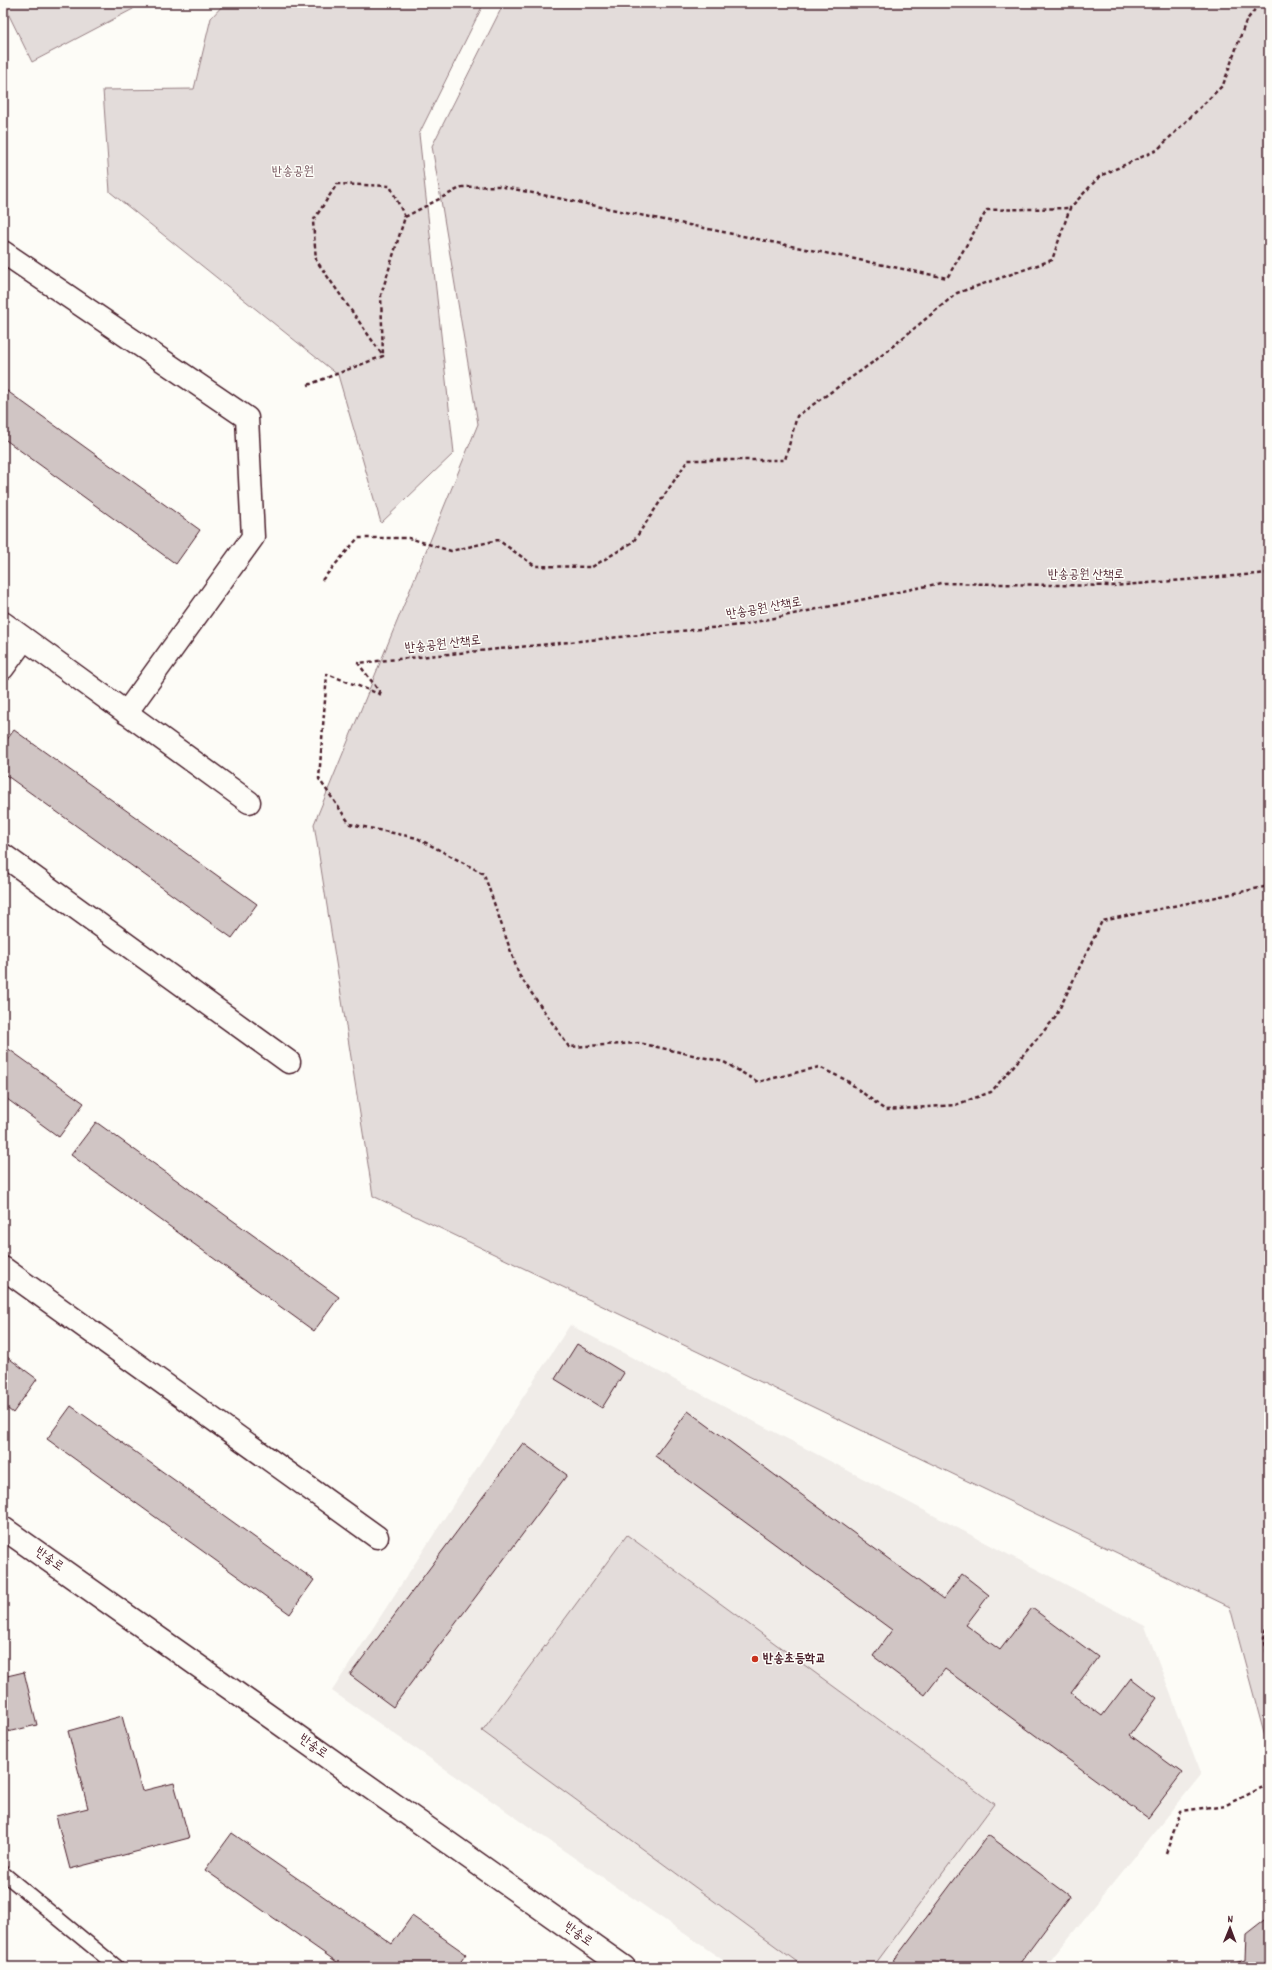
<svg xmlns="http://www.w3.org/2000/svg" width="1272" height="1970" font-family="Dekko,'Poor Story',sans-serif">
<style>
.built{fill:#f0ece8}
.green{fill:#e3dcda;stroke:#967e82}
.building{fill:#d0c5c4;stroke:#4a1f2b}
.lines{fill:none;stroke-linecap:round;stroke-linejoin:round}
.service-casing{stroke:#4a1f2b;stroke-width:16}
.minor-casing{stroke:#4a1f2b;stroke-width:25}
.tertiary-casing{stroke:#4a1f2b;stroke-width:25}
.path{stroke:#4a1f2b;stroke-width:2.5;stroke-dasharray:4 3;stroke-linecap:butt}
.service{stroke:#fdfcf7;stroke-width:13}
.minor{stroke:#fdfcf7;stroke-width:22}
.tertiary{stroke:#fdfcf7;stroke-width:22}
.poi-dot{fill:#c8321e;stroke:#fdfcf7;stroke-width:1.5}
.labels{text-anchor:middle;dominant-baseline:central;stroke-width:3;stroke-linejoin:round;paint-order:stroke}
.park-label{font-size:13px;fill:#704e57;stroke:#fdfcf7}
.street-label{font-size:13px;fill:#4a1f2b;stroke:#fdfcf7}
.poi-label{font-size:13px;font-weight:bold;fill:#4a1f2b;stroke:#fdfcf7;text-anchor:start}
</style>
<rect width="100%" height="100%" fill="#fdfcf7"/>
<filter id="ink" filterUnits="userSpaceOnUse"><feTurbulence type="fractalNoise" baseFrequency=".025" numOctaves="2"/><feDisplacementMap in="SourceGraphic" scale="8" xChannelSelector="R" yChannelSelector="G"/><feConvolveMatrix kernelMatrix="1 2 1 2 8 2 1 2 1" color-interpolation-filters="sRGB"/></filter>
<g filter="url(#ink)">
<!-- built -->
<path class="built" d="M570 1325 1145 1626 1201 1775 1045 1967H733L332 1691Z"/>
<!-- green -->
<path class="green" d="M3 3H139L133 9 32 62Z
M225 3H484L419 134 454 453 381 523 338 375 110 192 103 90 194 89 211 18Z
M504 3H1269V1752L1230 1607 373 1196 314 824 478 424 432 146Z
M627 1535 994 1804 873 1967H804L482 1731Z"/>
<!-- building -->
<path class="building" d="M3 388 200 530 176 564 3 438Z
M14 730 257 904 232 938 3 773V745Z
M3 1045 84 1103 59 1137 3 1096Z
M96 1122 339 1297 314 1331 71 1155Z
M577 1344 624 1373 602 1408 555 1379Z
M3 1354 37 1379 13 1413 3 1405Z
M71 1406 314 1580 290 1614 47 1439Z
M688 1411 943 1599 962 1574 989 1595 966 1625 1000 1650 1032 1608 1098 1657 1071 1693 1102 1716 1131 1678 1157 1698 1130 1735 1182 1773 1148 1818 945 1669 925 1695 873 1656 892 1630 655 1456Z
M523 1443 567 1475 393 1707 350 1675Z
M24 1672 37 1725 3 1733V1677Z
M122 1716 142 1791 174 1783 189 1838 70 1869 56 1816 88 1808 68 1731Z
M232 1833 392 1944 412 1916 466 1954 457 1967H344L205 1870Z
M988 1835 1070 1896 1017 1967H889Z
M1269 1916V1967H1231V1964L1245 1960 1246 1934Z"/>
<g class="lines">
<!-- service casing -->
<g class="service-casing">
<path id="service" d="M3 1873 117 1967"/>
</g>
<!-- minor casing -->
<g class="minor-casing">
<path id="minor" d="M3 252 247 418 253 537 126 713
M3 623 249 802
M3 668 24 639
M3 855 289 1062
M3 1268 377 1537"/>
</g>
<!-- tertiary casing -->
<g class="tertiary-casing">
<path id="tertiary" d="M3 1528 624 1967"/>
</g>
<!-- path -->
<path class="path" d="M405 217 462 187 499 186 947 278 987 210 1070 208
M308 385 383 356 316 260 313 221 337 184 390 186 405 217 381 295 383 356
M1269 573 1112 586 941 583 741 625 358 663 382 695 327 674 319 779 350 824 417 838 484 874 519 975 569 1047 639 1043 724 1062 758 1082 819 1067 846 1080 885 1110 955 1105 991 1092 1055 1018 1102 921 1269 886
M322 580 358 538H409L451 551 498 540 535 566 592 567 633 542 688 460H785L797 416 876 360 957 293 1052 260 1070 208 1100 176 1157 150 1223 85 1246 21 1260 3
M1269 1622 1264 1637 1269 1663
M1166 1853 1181 1811 1226 1805 1262 1787 1269 1786"/>
<!-- service -->
<use href="#service" class="service"/>
<!-- minor -->
<use href="#minor" class="minor"/>
<!-- tertiary -->
<use href="#tertiary" class="tertiary"/>
</g>
</g>
<!-- markers -->
<circle class="poi-dot" cx="755" cy="1659" r="4"/>
<g class="labels">
<!-- park labels -->
<g class="park-label">
<text x="293" y="172">반송공원</text>
</g>
<!-- street labels -->
<g class="street-label">
<text x="1086" y="575">반송공원 산책로</text>
<text transform="translate(764 609) rotate(-10)">반송공원 산책로</text>
<text transform="translate(443 645) rotate(-6)">반송공원 산책로</text>
<text transform="translate(49 1560) rotate(35)">반송로</text>
<text transform="translate(313 1747) rotate(35)">반송로</text>
<text transform="translate(578 1935) rotate(35)">반송로</text>
</g>
<!-- poi labels -->
<g class="poi-label">
<text x="763" y="1659">반송초등학교</text>
</g>
</g>
<!-- margin -->
<rect width="1272" height="1970" fill="none" stroke="#fdfcf7" stroke-width="16"/>
<rect x="8" y="8" width="1256" height="1954" fill="none" stroke="#4a1f2b" stroke-width="1.5" filter="url(#ink)"/>
<!-- north arrow -->
<g transform="translate(1230 1928) rotate(1)" stroke="#fdfcf7" stroke-width="3" paint-order="stroke">
<path d="M0-3L7 15L0 10L-7 15Z" fill="#4a1f2b"/>
<text y="-6" font-size="11" font-weight="bold" text-anchor="middle" fill="#4a1f2b">N</text>
</g>
</svg>
